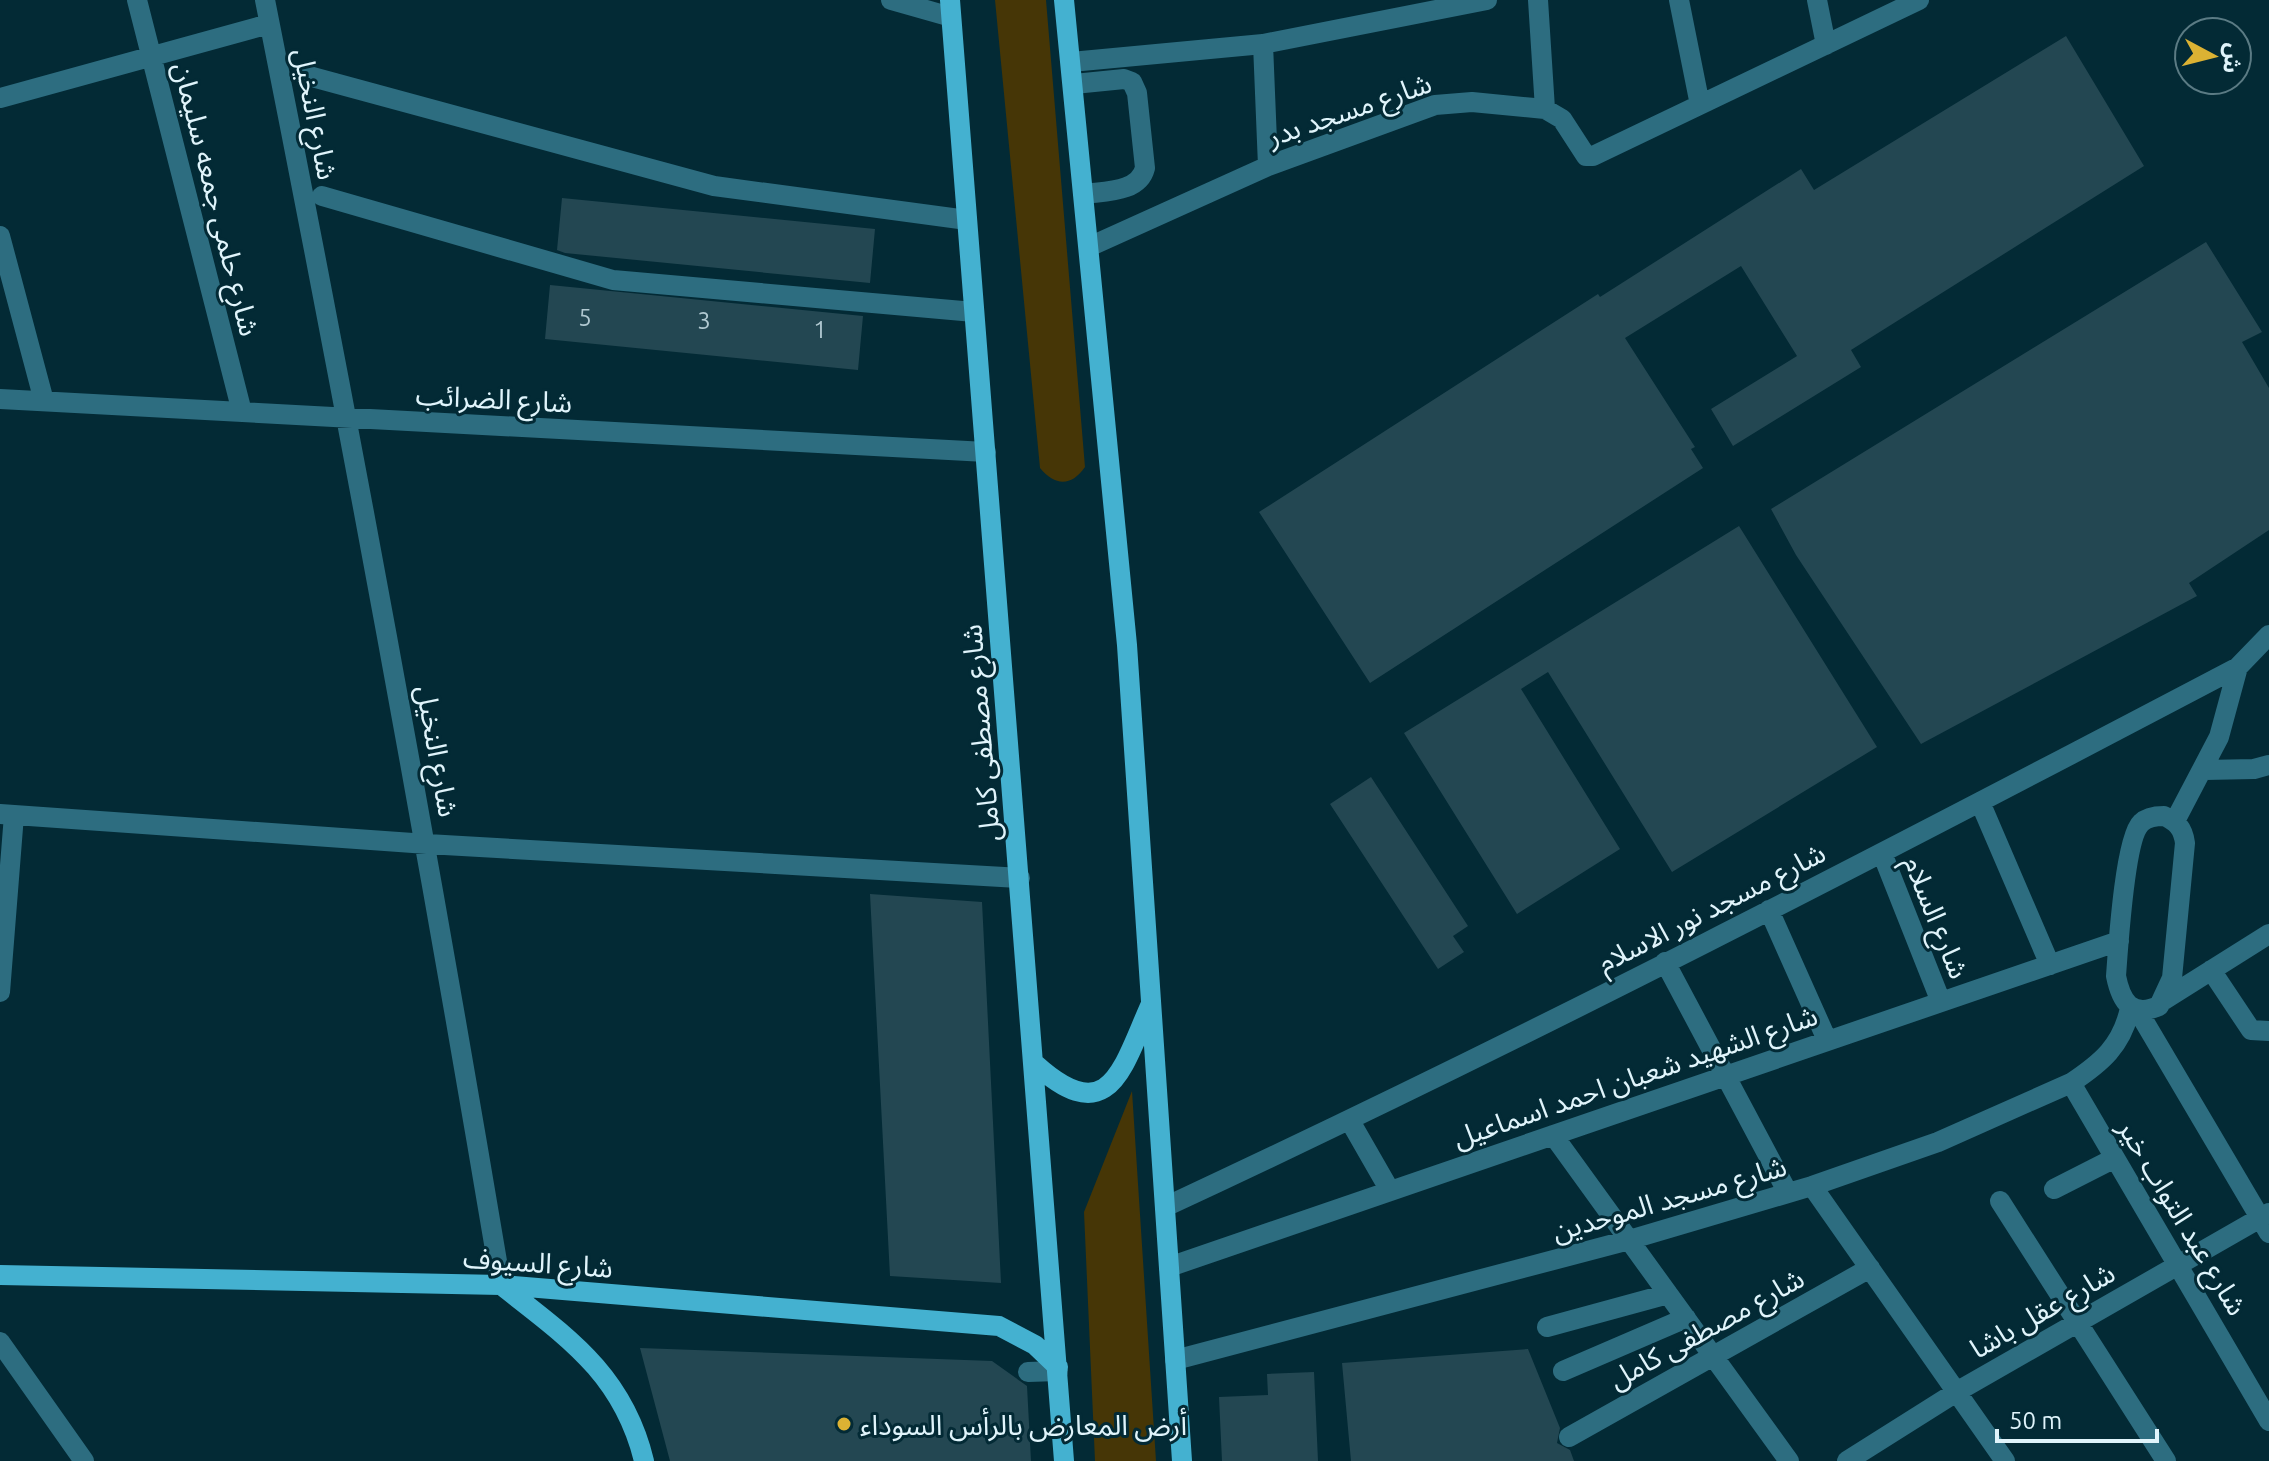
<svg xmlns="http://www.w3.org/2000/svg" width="2269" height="1461" font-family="Ubuntu,'Noto Sans Arabic',sans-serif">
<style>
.green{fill:#463606}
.building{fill:#234752}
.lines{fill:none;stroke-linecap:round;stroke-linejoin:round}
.minor{stroke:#2d6d80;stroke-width:20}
.major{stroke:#44b1d0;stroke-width:20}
.poi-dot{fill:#dcb233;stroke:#032a35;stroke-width:3}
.labels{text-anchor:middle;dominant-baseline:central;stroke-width:6;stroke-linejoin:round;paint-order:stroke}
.number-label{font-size:24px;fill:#b1c9d1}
.street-label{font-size:28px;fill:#e0f4fb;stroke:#032a35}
.poi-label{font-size:28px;fill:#e0f4fb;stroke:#032a35;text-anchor:start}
</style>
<rect width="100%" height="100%" fill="#032a35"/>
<!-- green -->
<path class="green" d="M995 0H1046L1085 467C1071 487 1055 486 1040 468Z
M1132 1091 1156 1461H1095L1084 1212Z"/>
<!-- building -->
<path class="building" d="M2066 36 2144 166 1851 350 1861 367 1733 446 1711 409 1797 356 1741 266 1625 338 1695 447 1691 449 1703 468 1370 683 1259 512 1598 294 1600 297 1801 169 1814 190Z
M562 198 875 229 870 283 565 253 557 250Z
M2206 242 2262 332 2242 342 2269 388V530L2189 583 2197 596 1921 744 1796 555 1771 509Z
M550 285 863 316 858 370 545 339Z
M1739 526 1877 747 1672 872 1548 672 1521 689 1620 849 1517 914 1404 733Z
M1371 777 1468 926 1453 936 1464 952 1438 969 1330 804Z
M870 894 982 902 1001 1283 890 1276Z
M640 1348 992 1361 1027 1386 1031 1461H670Z
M1528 1349 1560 1428 1557 1443 1570 1450 1574 1461H1351L1342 1363Z
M1314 1372 1318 1461H1222L1219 1397 1268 1395 1267 1374Z"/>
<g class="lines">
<!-- minor -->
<path class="minor" d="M137 0 242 412
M265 0C350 427 429 855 501 1285
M891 0 951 17
M1538 0 1545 109
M1679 0 1700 105
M1817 0 1826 45
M1263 44 1268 166
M1071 62 1263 44 1487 0
M305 75 714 186 967 220
M1074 84 1124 79 1132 82 1137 93 1145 168C1139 192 1107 191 1085 194
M0 98 269 24
M322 196 613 280 974 312
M0 236 44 401
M1091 246 1268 166 1435 105 1472 102 1545 109 1562 119 1586 156H1593L1919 0
M0 399 986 452
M2205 770 2254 769 2269 765
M1980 802 2050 965
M0 814 427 844 1020 878
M2164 816C2177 822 2183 828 2185 843L2172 978 2159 1006C2131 1018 2121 1001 2116 976 2118 949 2125 838 2141 823 2147 817 2155 816 2164 816Z
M2175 821 2219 737 2238 667
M1882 853 1941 1002
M1769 910 1827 1040
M1665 962 1788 1193
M2211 970 2251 1030 2269 1031
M0 992 14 815
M2164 1000 2269 934
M2138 1011 2269 1233
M2071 1083 2269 1421
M1350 1121 1389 1189
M1553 1135 1789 1461
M1812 1186 2005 1461
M2054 1189 2115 1158
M2000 1201 2166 1461
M1165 1207C1528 1038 1884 853 2238 667L2269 635
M1169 1267 2119 941
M1547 1327 1668 1294
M0 1342 84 1461
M1175 1360 1629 1240 1812 1186 1938 1142 2071 1083C2101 1063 2122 1046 2130 1008
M1563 1371 1686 1318
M1028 1372 1058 1371
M1569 1437 1870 1268
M1847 1461 1958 1391 2269 1213"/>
<!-- major -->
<path class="major" d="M950 0 1064 1461
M1064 0 1127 645 1182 1461
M1035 1064C1109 1131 1122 1069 1150 1006
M0 1275 501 1285 999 1326 1035 1345 1058 1367
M501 1285C567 1337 623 1374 644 1461"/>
</g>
<!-- markers -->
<circle class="poi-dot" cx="844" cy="1424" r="8"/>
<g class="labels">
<!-- number labels -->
<g class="number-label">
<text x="585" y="317">5</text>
<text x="704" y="320">3</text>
<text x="820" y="329">1</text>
</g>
<!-- street labels -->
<g class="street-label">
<text transform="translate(1349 109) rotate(-19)">شارع مسجد بدر</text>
<text transform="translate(316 114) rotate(79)">شارع النخيل</text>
<text transform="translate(217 199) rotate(76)">شارع حلمى جمعه سليمان</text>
<text transform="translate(494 398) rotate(3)">شارع الضرائب</text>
<text transform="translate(980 733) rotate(-95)">شارع مصطفى كامل</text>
<text transform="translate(438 751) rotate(80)">شارع النخيل</text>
<text transform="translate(1711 907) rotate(-27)">شارع مسجد نور الاسلام</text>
<text transform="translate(1937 917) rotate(68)">شارع السلام</text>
<text transform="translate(1635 1076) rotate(-19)">شارع الشهيد شعبان احمد اسماعيل</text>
<text transform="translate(1669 1198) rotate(-16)">شارع مسجد الموحدين</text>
<text transform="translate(2183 1217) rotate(59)">شارع عبد التواب خير</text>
<text transform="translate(538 1262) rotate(4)">شارع السيوف</text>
<text transform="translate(2042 1310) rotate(-30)">شارع عقل باشا</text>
<text transform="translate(1706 1328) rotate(-29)">شارع مصطفى كامل</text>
</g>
<!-- poi labels -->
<g class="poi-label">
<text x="860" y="1424">أرض المعارض بالرأس السوداء</text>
</g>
</g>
<!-- north arrow -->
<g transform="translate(2213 56) rotate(97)"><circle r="38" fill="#032a35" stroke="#5b7b84" stroke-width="2"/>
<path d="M0-6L14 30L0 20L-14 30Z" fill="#dcb233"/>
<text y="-12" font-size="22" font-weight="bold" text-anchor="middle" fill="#e0f4fb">ش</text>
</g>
<!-- scale -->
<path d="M1997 1429v12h160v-12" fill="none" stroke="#e0f4fb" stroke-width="4"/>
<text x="2009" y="1429" font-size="24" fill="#e0f4fb" stroke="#032a35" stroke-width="6" paint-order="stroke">50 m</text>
</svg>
